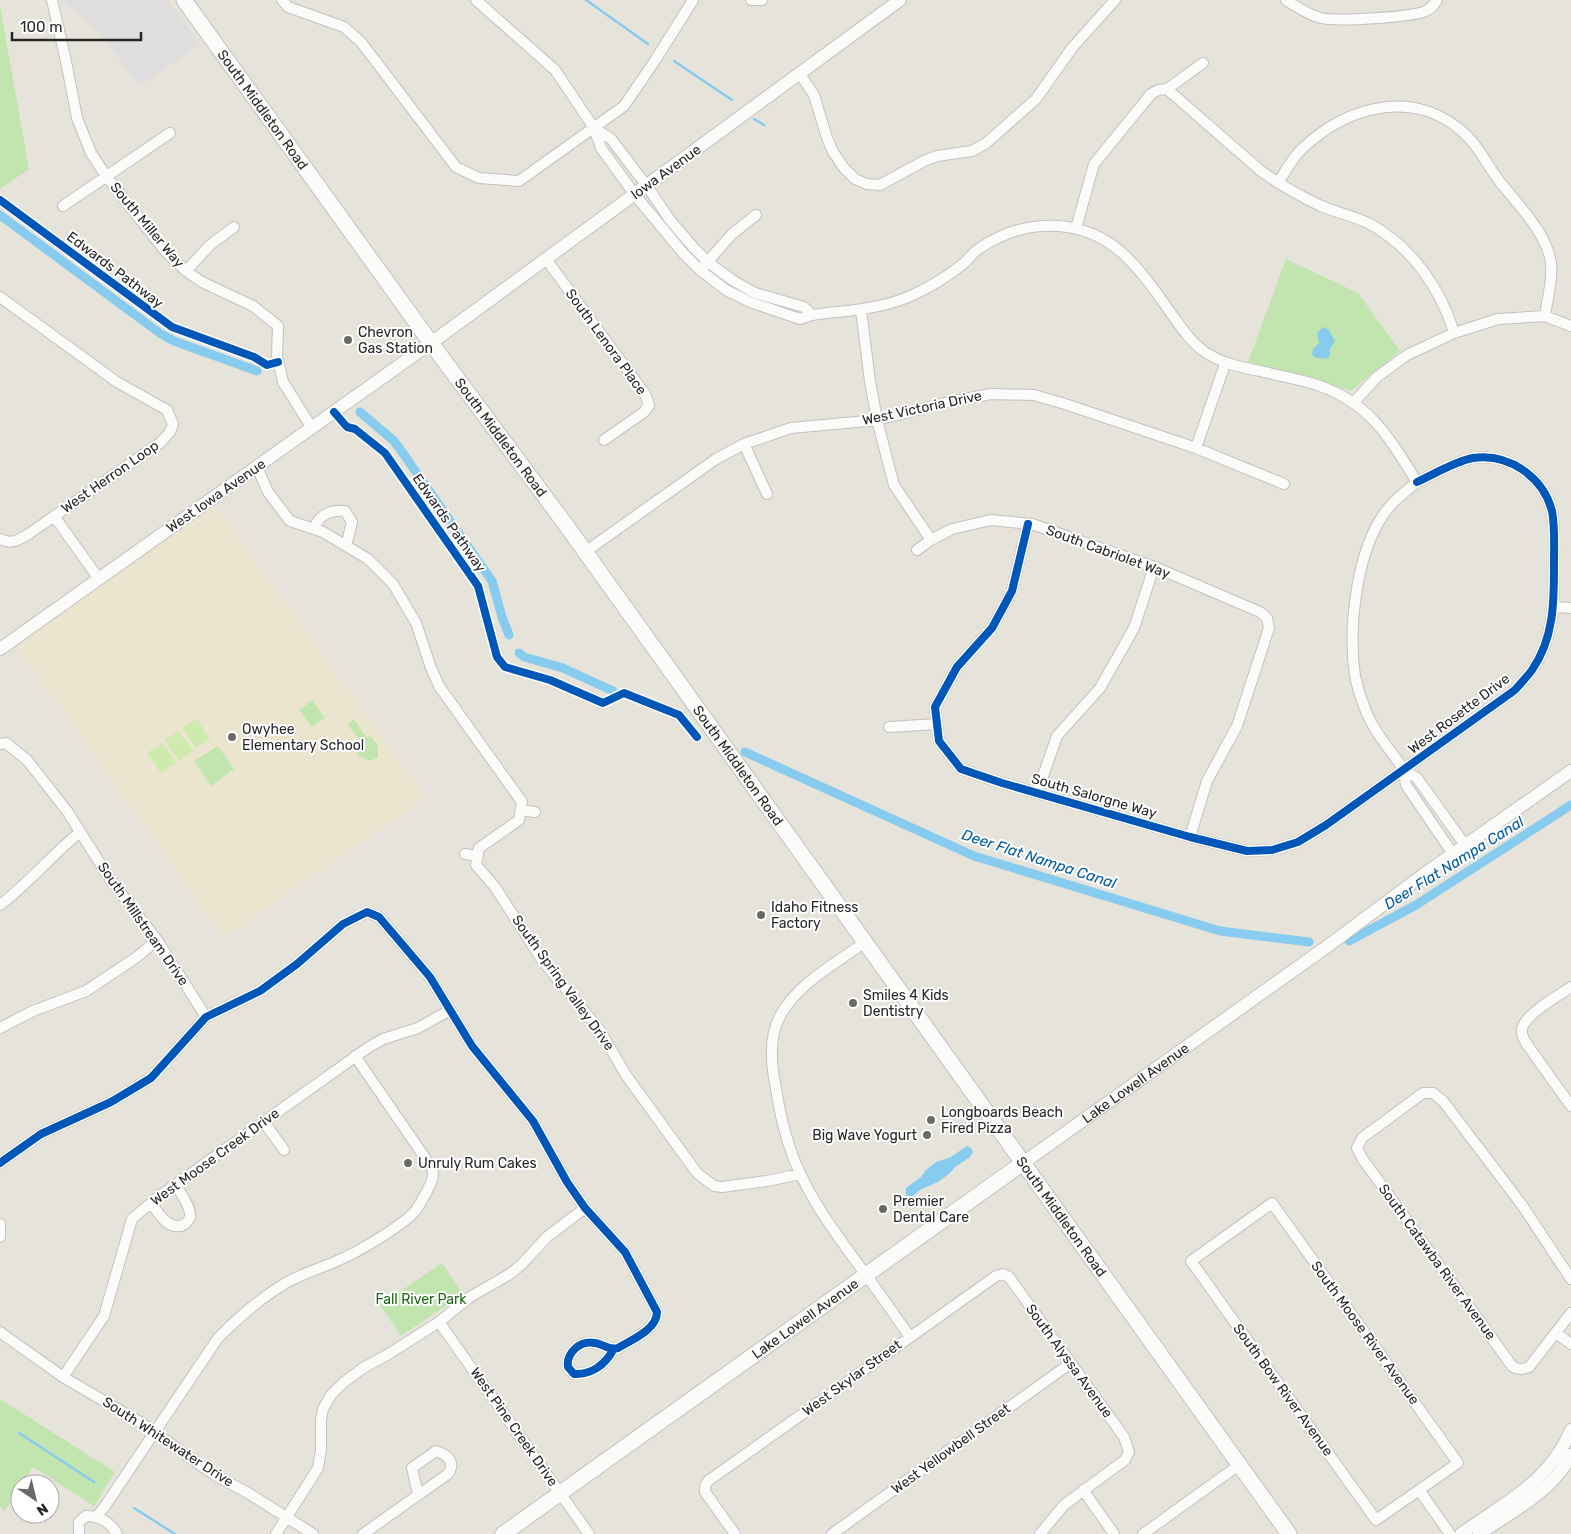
<svg xmlns="http://www.w3.org/2000/svg" width="1571" height="1534" font-family="Rubik,sans-serif">
<style>
.industrial{fill:#e0dddf}
.education{fill:#ebe4ce}
.green{fill:#c2e5b0}
.pitch{fill:#ceeaad}
.water{fill:#87cbef}
.lines{fill:none;stroke-linecap:round;stroke-linejoin:round}
.stream{stroke:#87cbef;stroke-width:2.5}
.canal{stroke:#87cbef;stroke-width:9}
.minor-casing{stroke:#c3c2c2;stroke-width:12}
.tertiary-casing{stroke:#c3c2c2;stroke-width:14}
.secondary-casing{stroke:#c3c2c2;stroke-width:17}
.minor{stroke:#fbfbfa;stroke-width:10}
.tertiary{stroke:#fbfbfa;stroke-width:12}
.secondary{stroke:#fbfbfa;stroke-width:15}
.cycleway-casing{stroke:#fff;stroke-width:11}
.cycleway{stroke:#0057b8;stroke-width:8}
.poi-dot{fill:#6a6966;stroke:#fff;stroke-width:2}
.labels{text-anchor:middle;dominant-baseline:central;stroke-width:4;stroke-linejoin:round;paint-order:stroke}
.street-label{font-size:14px;fill:#272727;stroke:#fff}
.poi-label{font-size:14px;fill:#272727;stroke:#fff;text-anchor:start}
.park-label{font-size:14px;fill:#1d6713;stroke:#fff}
.water-label{font-size:15px;font-style:italic;fill:#025b9f;stroke:#fff}
</style>
<rect width="100%" height="100%" fill="#e6e3db"/>
<!-- industrial -->
<path class="industrial" d="M64 0H168L200 44 139 86 99 31 66 4Z"/>
<!-- education -->
<path class="education" d="M215 506 426 798 224 937 16 645Z"/>
<!-- green -->
<path class="green" d="M0 6 29 169 0 189Z
M1286 259 1358 293 1400 351 1351 391 1248 362Z
M312 700 325 718 312 727 299 710Z
M354 719 366 737 371 736 378 746V757L370 761 359 756 356 752 361 742 347 724Z
M218 746 234 769 211 786 194 761Z
M442 1263 463 1294 401 1336 380 1305Z
M0 1399 115 1472 94 1506 33 1467 22 1484H20V1487L4 1512 0 1506Z"/>
<!-- pitch -->
<path class="pitch" d="M196 718 210 739 196 748 182 728Z
M179 731 193 751 179 761 165 740Z
M162 743 176 763 161 773 147 753Z"/>
<!-- water -->
<path class="water" d="M1323 327 1328 329 1335 341 1330 349V356L1326 359 1314 357 1312 354 1313 349 1319 343 1317 333Z
M967 1146 971 1148 973 1152 970 1157 955 1167 950 1173 938 1182 920 1190 913 1196H906V1188L921 1177 926 1170 936 1162 951 1157Z"/>
<g class="lines">
<!-- stream -->
<path class="stream" d="M586 0 648 44
M674 61 732 100
M754 119 764 125
M19 1433 94 1482
M134 1508 175 1534"/>
<!-- canal -->
<path class="canal" d="M0 215 161 334 174 341 257 371
M360 412 394 441 400 449 492 581 502 617 509 635
M519 653 524 657 563 668 613 691
M745 752 974 856 1220 931 1309 942
M1349 941 1416 905 1571 805"/>
<!-- minor casing -->
<g class="minor-casing">
<path id="minor" d="M52 0 67 66 77 118 91 153 106 176 165 251 186 271 202 282 253 306 278 326 277 356 283 382 312 428
M282 0 288 7 344 27 361 42 456 167 479 178 519 181 624 106 656 59 693 0
M476 0 555 70 594 128
M751 0H762
M1286 0C1297 7 1308 15 1321 18 1337 22 1412 17 1426 11 1432 8 1434 5 1437 0
M800 74 814 95 827 138 833 152 844 168 855 179 867 184 880 185 924 161 937 156 972 151 985 144 1036 99 1072 48 1115 0
M1167 89 1261 171C1280 185 1300 196 1321 206 1336 212 1353 216 1368 223 1410 245 1441 288 1454 333
M594 128 611 139 647 186 670 220 693 247 708 262 732 280 755 293 804 307 812 315 800 319 750 302 726 290 700 270 683 253 635 195 601 148Z
M1278 183C1285 172 1292 158 1302 149 1348 104 1419 87 1468 137 1480 149 1487 164 1497 178 1515 202 1547 232 1551 263 1553 280 1547 300 1545 316
M63 206 170 133
M1076 228 1094 164 1151 94 1158 90 1167 89 1203 63
M546 259 645 394 649 405 644 412 604 440
M704 266 732 234 756 215
M186 271 210 245 234 227
M0 297 117 382 167 410 173 424 170 432 160 443 30 533C19 540 12 545 0 539
M861 310 870 381 877 420 894 485 931 540
M812 315C848 310 881 310 915 294 932 286 949 275 963 264 969 259 973 252 980 248 998 236 1020 227 1043 226 1107 223 1135 262 1168 309 1179 324 1189 341 1205 352 1224 365 1246 368 1269 373 1285 377 1304 380 1320 386 1371 404 1390 439 1417 482 1404 493 1389 504 1380 520 1356 559 1348 631 1355 676 1357 686 1360 696 1364 706 1372 730 1390 749 1404 770
M1354 402 1377 377 1407 355 1454 333 1498 319 1545 316 1571 326
M744 444 767 494
M1196 448 1225 364
M257 467 268 492 290 521 323 532 368 559 393 584 416 623 431 668 439 686 522 802 519 820 479 848 476 865 495 887 542 960 599 1029 626 1075 697 1173 714 1186 722 1187 767 1181 800 1174
M54 516 99 579
M1028 524 1012 591 992 628 957 667 935 707 939 741 961 769 1002 783 1190 837 1247 851 1272 850 1298 842 1326 825 1515 690C1520 684 1527 677 1532 670 1555 637 1554 599 1554 560 1554 544 1555 526 1552 511 1543 476 1508 453 1473 458 1456 461 1434 474 1417 482
M314 529C319 514 330 510 345 511L352 522 346 546
M917 550 931 540 952 529 991 520 1032 524 1157 568 1260 612 1267 618 1269 628 1237 726 1207 781 1190 837
M585 552 716 459 744 444 791 428 877 420 949 402 991 394 1034 395 1065 404 1196 448 1284 484
M1554 607 1571 608
M889 727 937 724
M0 744 6 743 27 760 67 811 110 879 157 940 206 1017
M1037 793 1057 736 1100 688 1134 628 1154 567
M521 810 535 812
M465 854 478 856
M1453 854 1406 785 1404 770 1417 778 1465 845
M0 905C29 883 52 855 80 832
M865 942C835 964 798 983 780 1016 769 1036 771 1062 775 1083 778 1103 782 1123 788 1142 803 1192 836 1234 866 1275 881 1295 895 1316 910 1337
M1571 987C1558 996 1527 1013 1522 1028 1521 1034 1523 1038 1526 1043L1571 1106
M0 1028 33 1011 86 991 137 957 157 940
M264 1122 284 1150
M0 1163 41 1134 111 1102 151 1078 206 1017 260 991 297 964 343 924 367 912 379 917 430 977 472 1046 533 1121 567 1182 585 1208 625 1252 657 1312C657 1330 631 1340 618 1348 610 1351 603 1344 595 1343 580 1340 566 1353 568 1367L574 1374C591 1375 605 1365 613 1350
M151 1203C158 1213 170 1233 185 1224 188 1221 191 1218 190 1214 190 1205 180 1193 176 1185
M1272 1203 1458 1463 1376 1520 1191 1261Z
M0 1224V1237
M1571 1279 1522 1205 1443 1101 1433 1093H1423L1362 1138 1357 1148 1362 1158 1512 1366C1518 1370 1522 1370 1529 1367L1571 1313
M439 1322 589 1534
M0 1332 63 1377 140 1422 213 1474 248 1493 313 1534
M1556 1333 1571 1344
M63 1377 104 1316 132 1219 158 1197 369 1047 383 1039 418 1028 450 1010
M1083 1490 1114 1534
M1419 1490 1450 1534
M97 1516 105 1506 218 1338C239 1317 260 1298 286 1283 303 1273 322 1268 339 1260 358 1252 404 1225 416 1210 420 1204 423 1198 426 1193 430 1185 435 1177 432 1168L355 1056
M79 1534V1522L86 1516C99 1516 110 1522 117 1534
M276 1534 318 1468 321 1450V1420L323 1409 331 1395 343 1383 363 1368 387 1355 439 1322 470 1297 510 1274 522 1264 547 1237 585 1208
M363 1534 448 1474C456 1462 448 1455 436 1451L412 1468 418 1494
M735 1534 705 1492V1486L708 1481 996 1276 1003 1274 1009 1277 1124 1437 1129 1452 1125 1460 1064 1505 1040 1534
M832 1534 1071 1363
M1143 1534 1239 1465"/>
</g>
<!-- tertiary casing -->
<g class="tertiary-casing">
<g id="tertiary">
<path d="M0 649 431 343 900 0"/>
<path id="s1" d="M1023 1163 1325 948 1423 875 1571 771"/>
<path d="M1461 1534C1504 1503 1550 1482 1571 1430"/>
<path d="M1479 1534C1511 1512 1553 1491 1571 1455"/>
</g>
</g>
<!-- secondary casing -->
<g class="secondary-casing">
<g id="secondary">
<path id="s2" d="M184 0 431 343 566 525 1289 1534"/>
<path id="s3" d="M503 1534 1023 1163"/>
</g>
</g>
<!-- minor -->
<use href="#minor" class="minor"/>
<!-- tertiary -->
<use href="#tertiary" class="tertiary"/>
<!-- secondary -->
<use href="#secondary" class="secondary"/>
<!-- cycleway casing -->
<g class="cycleway-casing">
<path id="cycleway" d="M0 200 172 327 254 357 267 365 278 362
M334 412 347 427 355 429 385 453 478 586 497 657 505 667 550 680 603 703 624 693 679 715 697 737
M1028 524 1012 591 992 628 957 667 935 707 939 741 961 769 1002 783 1190 837 1247 851 1272 850 1298 842 1326 825 1515 690C1520 684 1527 677 1532 670 1555 637 1554 599 1554 560 1554 544 1555 526 1552 511 1543 476 1508 453 1473 458 1456 461 1434 474 1417 482
M0 1163 41 1134 111 1102 151 1078 206 1017 260 991 297 964 343 924 367 912 379 917 430 977 472 1046 533 1121 567 1182 585 1208 625 1252 657 1312C657 1330 631 1340 618 1348 610 1351 603 1344 595 1343 580 1340 566 1353 568 1367L574 1374C591 1375 605 1365 613 1350"/>
</g>
<!-- cycleway -->
<use href="#cycleway" class="cycleway"/>
</g>
<!-- markers -->
<g class="poi-dot">
<circle cx="348" cy="340" r="5"/>
<circle cx="232" cy="737" r="5"/>
<circle cx="761" cy="915" r="5"/>
<circle cx="853" cy="1003" r="5"/>
<circle cx="931" cy="1120" r="5"/>
<circle cx="927" cy="1135" r="5"/>
<circle cx="408" cy="1163" r="5"/>
<circle cx="883" cy="1209" r="5"/>
</g>
<g class="labels">
<!-- street labels -->
<g class="street-label">
<text stroke="none"><textPath href="#s2" startOffset="135">South Middleton Road</textPath></text>
<text transform="translate(666 172) rotate(-36)">Iowa Avenue</text>
<text transform="translate(147 225) rotate(50)">South Miller Way</text>
<text transform="translate(115 270) rotate(37)">Edwards Pathway</text>
<text transform="translate(606 342) rotate(54)">South Lenora Place</text>
<text transform="translate(922 408) rotate(-12)">West Victoria Drive</text>
<text stroke="none"><textPath href="#s2" startOffset="540">South Middleton Road</textPath></text>
<text transform="translate(110 477) rotate(-35)">West Herron Loop</text>
<text transform="translate(216 496) rotate(-35)">West Iowa Avenue</text>
<text transform="translate(449 523) rotate(55)">Edwards Pathway</text>
<text transform="translate(1108 552) rotate(20)">South Cabriolet Way</text>
<text transform="translate(1459 714) rotate(-37)">West Rosette Drive</text>
<text stroke="none"><textPath href="#s2" startOffset="945">South Middleton Road</textPath></text>
<text transform="translate(1094 796) rotate(16)">South Salorgne Way</text>
<text transform="translate(143 924) rotate(55)">South Millstream Drive</text>
<text transform="translate(563 983) rotate(54)">South Spring Valley Drive</text>
<text stroke="none"><textPath href="#s1" startOffset="138">Lake Lowell Avenue</textPath></text>
<text transform="translate(215 1157) rotate(-36)">West Moose Creek Drive</text>
<text stroke="none"><textPath href="#s2" startOffset="1500">South Middleton Road</textPath></text>
<text transform="translate(1437 1262) rotate(54)">South Catawba River Avenue</text>
<text stroke="none"><textPath href="#s3" startOffset="371">Lake Lowell Avenue</textPath></text>
<text transform="translate(1365 1333) rotate(54)">South Moose River Avenue</text>
<text transform="translate(1069 1361) rotate(54)">South Alyssa Avenue</text>
<text transform="translate(852 1378) rotate(-36)">West Skylar Street</text>
<text transform="translate(1283 1390) rotate(54)">South Bow River Avenue</text>
<text transform="translate(514 1427) rotate(55)">West Pine Creek Drive</text>
<text transform="translate(168 1442) rotate(33)">South Whitewater Drive</text>
<text transform="translate(951 1449) rotate(-36)">West Yellowbell Street</text>
</g>
<!-- poi labels -->
<g class="poi-label">
<text x="358" y="332">Chevron<tspan x="358" dy="16">Gas Station</tspan></text>
<text x="242" y="729">Owyhee<tspan x="242" dy="16">Elementary School</tspan></text>
<text x="771" y="907">Idaho Fitness<tspan x="771" dy="16">Factory</tspan></text>
<text x="863" y="995">Smiles 4 Kids<tspan x="863" dy="16">Dentistry</tspan></text>
<text x="941" y="1112">Longboards Beach<tspan x="941" dy="16">Fired Pizza</tspan></text>
<text x="917" y="1135" text-anchor="end">Big Wave Yogurt</text>
<text x="418" y="1163">Unruly Rum Cakes</text>
<text x="893" y="1201">Premier<tspan x="893" dy="16">Dental Care</tspan></text>
</g>
<!-- park labels -->
<g class="park-label">
<text x="421" y="1299">Fall River Park</text>
</g>
<!-- water labels -->
<g class="water-label">
<text transform="translate(1039 859) rotate(18)">Deer Flat Nampa Canal</text>
<text transform="translate(1454 863) rotate(-32)">Deer Flat Nampa Canal</text>
</g>
</g>
<!-- north arrow -->
<g transform="translate(35 1499) rotate(145)"><circle r="24" fill="#ffffff" stroke="#a9a9a9"/>
<path d="M0-4L9 19L0 12L-9 19Z" fill="#6a6966"/>
<text y="-8" font-size="14" font-weight="bold" text-anchor="middle" fill="#272727">N</text>
</g>
<!-- scale -->
<path d="M12 32v8h129v-8" fill="none" stroke="#272727" stroke-width="2.5"/>
<text x="20" y="32" font-size="15" fill="#272727" stroke="#ffffff" stroke-width="4" paint-order="stroke">100 m</text>
</svg>
